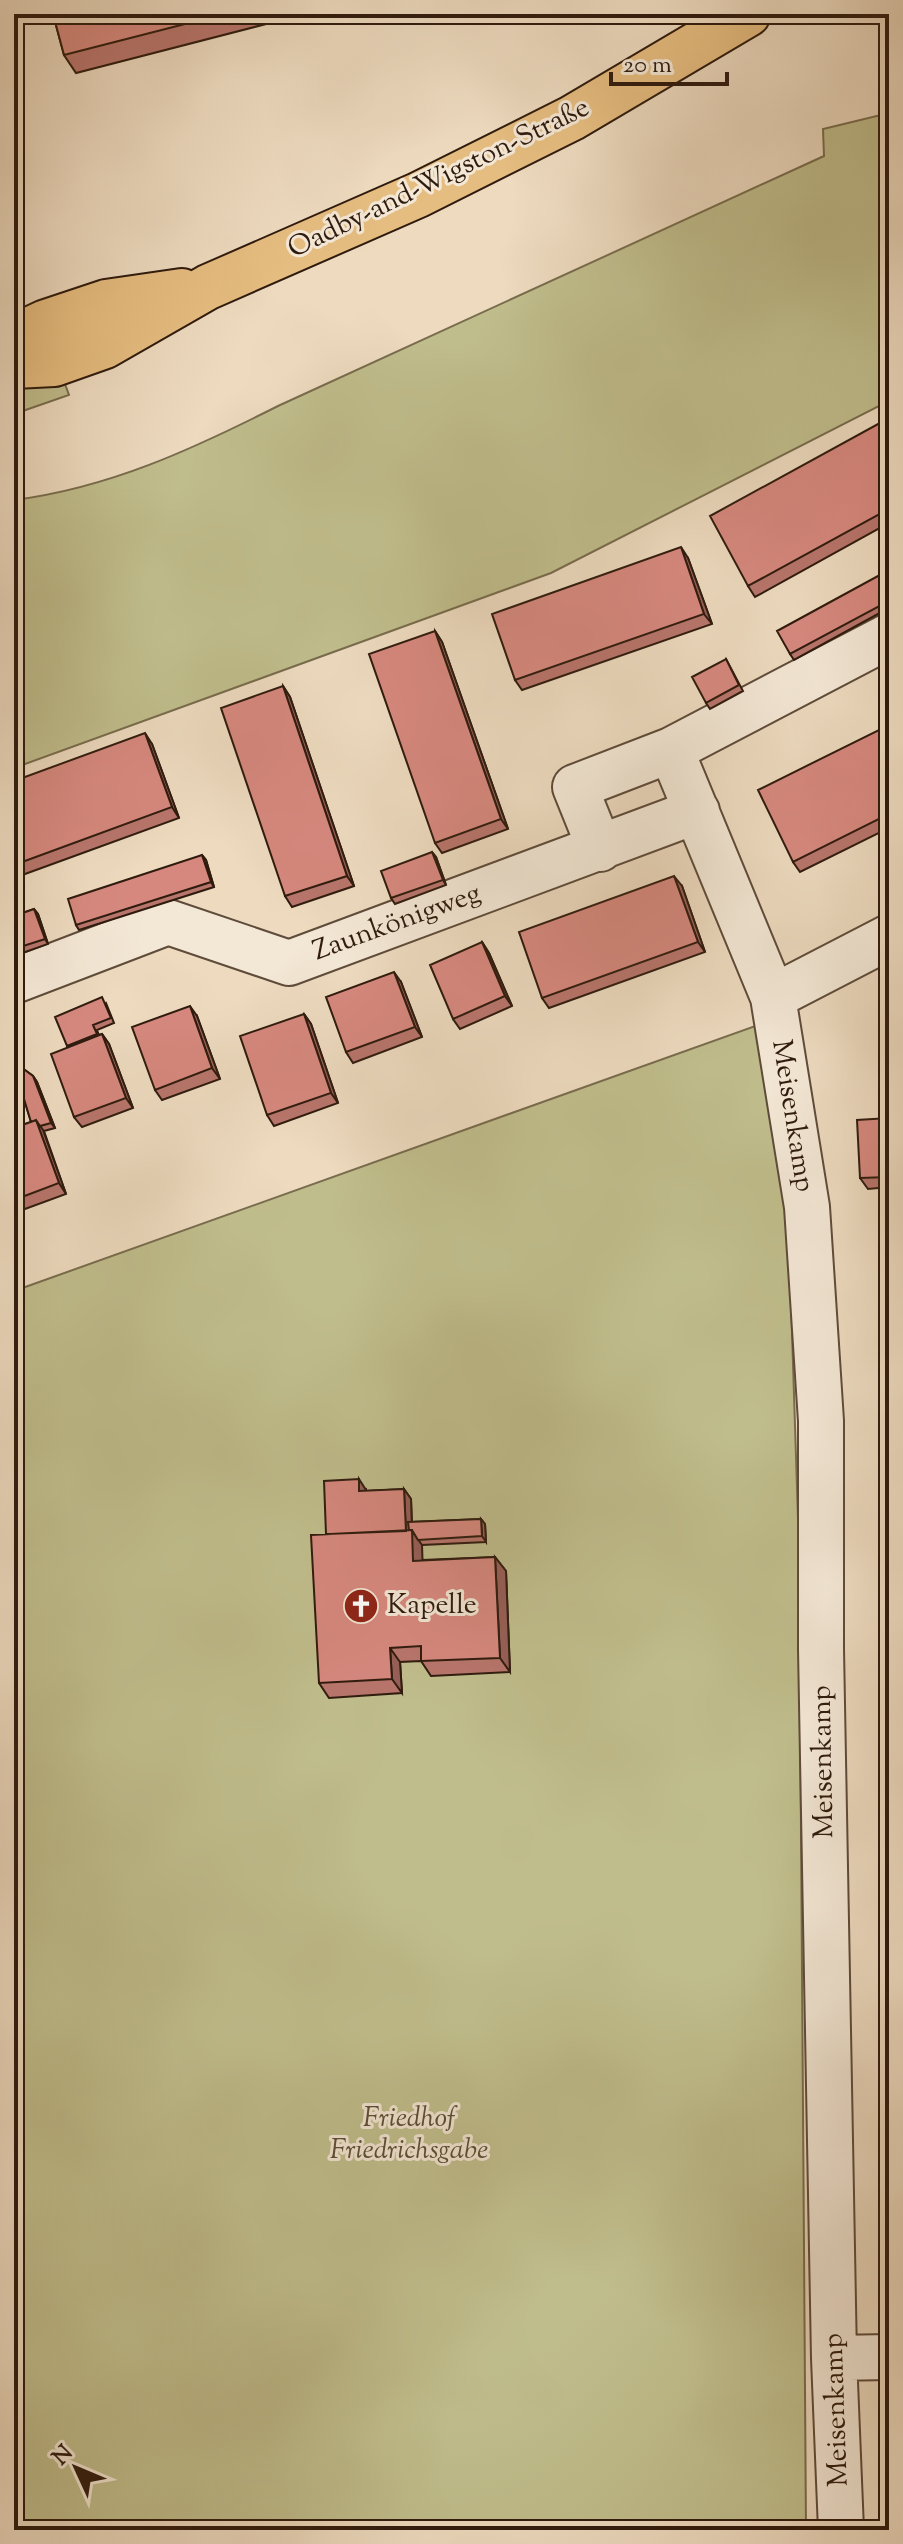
<svg xmlns="http://www.w3.org/2000/svg" width="903" height="2544" font-family="'Sorts Mill Goudy',serif">
<style>
.green{fill:#c0bd8c;stroke:#786c4d;stroke-width:2}
.lines{fill:none;stroke-linecap:round;stroke-linejoin:round}
.minor-casing{stroke:#5e4b3a;stroke-width:48}
.major-casing{stroke:#2f1b0e;stroke-width:48}
.minor{stroke:#f3e7d5;stroke-width:44}
.major{stroke:#e6bd80;stroke-width:44}
.wall{fill:#b8756c;stroke:#2f1b0e;stroke-width:2}
.shaded-wall{fill:#965f58;stroke:#2f1b0e;stroke-width:2}
.building{fill:#d6887e;stroke:#2f1b0e;stroke-width:2}
.labels{text-anchor:middle;dominant-baseline:central;stroke-width:6;stroke-linejoin:round;paint-order:stroke}
.street-label{font-size:28px;fill:#2f1b0e;stroke:#f3e7d5}
.poi-label{font-size:28px;fill:#2f1b0e;stroke:#f3e7d5;text-anchor:start}
.park-label{font-size:28px;font-style:italic;fill:#5a4c34;stroke:#f3e7d5}
</style>
<rect width="100%" height="100%" fill="#eddabf"/>
<filter id="stains"><feTurbulence type="fractalNoise" baseFrequency=".0025" numOctaves="4"/><feColorMatrix values="0 0 0 0 .2 0 0 0 0 .09 0 0 0 0 .02 0 0 0 .5 -.17"/></filter>
<radialGradient id="worn" r=".72"><stop offset=".6" stop-color="#630" stop-opacity="0"/><stop offset="1" stop-color="#630" stop-opacity=".3"/></radialGradient>
<!-- green -->
<path class="green" d="M889 113V401L551 573 14 768V500C109 488 193 449 278 406L824 156 823 129Z
M62 376 69 395 14 414V387Z
M758 1025 788 1208 799 1550 806 2530H14V1291Z"/>
<g class="lines">
<!-- minor casing -->
<g class="minor-casing">
<path id="minor" d="M671 750 773 997 807 1207 821 1421V1649L834 2358 841 2530
M600 849 575 787 671 750 889 636
M14 981 168 922 289 963 697 811
M773 997 889 937
M834 2358 889 2357"/>
</g>
<!-- major casing -->
<g class="major-casing">
<path id="major" d="M14 337 46 322 106 302 182 291
M14 366 54 364 105 346 208 287 418 195 572 118 748 14"/>
</g>
<!-- minor -->
<use href="#minor" class="minor"/>
<!-- major -->
<use href="#major" class="major"/>
</g>
<!-- wall -->
<path class="wall" d="M53 14H305L76 73 64 55Z
M889 418V523L755 597 748 586Z
M688 558 712 624 522 690 515 680Z
M889 570V608L794 660 790 654Z
M435 631 442 642 508 829 442 853 435 843Z
M726 659 743 691 710 709 706 703Z
M283 686 290 697 354 886 292 907 285 896Z
M889 725V828L800 872 793 862Z
M152 744 179 818 14 878V781Z
M432 852 436 857 446 885 395 904 391 898Z
M202 855 206 860 214 887 79 930 76 925Z
M682 886 705 952 549 1008 542 998Z
M34 909 38 914 48 944 14 956V916Z
M482 942 489 953 512 1006 460 1029 453 1019Z
M401 982 422 1037 353 1063 346 1052Z
M106 1003 114 1023 97 1030 99 1035 102 1034 109 1044 133 1108 82 1127 74 1117 67 1046Z
M304 1014 311 1024 338 1103 274 1126 267 1115Z
M197 1016 220 1079 162 1100 155 1090Z
M14 1062 33 1076 37 1082 55 1128 44 1131 66 1194 14 1213V1128L31 1122 22 1093 14 1089Z
M889 1118V1187L868 1189 860 1178Z
M404 1489 411 1499 412 1522 481 1519 485 1524 486 1542 422 1545V1560L495 1557 506 1571 510 1672 431 1676 421 1661 400 1662 402 1693 329 1698 319 1683 326 1534 366 1490V1491Z"/>
<!-- shaded-wall -->
<path class="shaded-wall" d="M681 547 688 558 712 624 704 614Z
M435 631 442 642 508 829 501 819Z
M283 686 290 697 354 886 347 876Z
M145 733 152 744 179 818 172 807Z
M432 852 436 857 446 885 443 880Z
M202 855 206 860 214 887 211 882Z
M674 876 682 886 705 952 698 942Z
M34 909 38 914 48 944 45 939Z
M482 942 489 953 512 1006 505 996Z
M394 972 401 982 422 1037 415 1027Z
M190 1006 197 1016 220 1079 212 1068Z
M304 1014 311 1024 338 1103 331 1093Z
M102 1034 109 1044 133 1108 126 1098Z
M33 1076 37 1082 55 1128 51 1123Z
M36 1120 43 1130 66 1194 59 1183Z
M359 1479 366 1490V1501L359 1491Z
M404 1489 411 1499 412 1531 422 1545 423 1575 413 1561 406 1535Z
M481 1519 485 1524 486 1542 482 1536Z
M495 1557 506 1571 510 1672 500 1658Z
M390 1648 400 1662 402 1693 392 1679Z"/>
<!-- building -->
<path class="building" d="M53 14H224L64 55Z
M889 418V509L748 586 710 516Z
M681 547 704 614 515 680 492 614Z
M889 570V601L790 654 777 631Z
M435 631 501 819 435 843 369 654Z
M726 659 739 685 706 703 692 677Z
M283 686 347 876 285 896 221 708Z
M889 725V814L793 862 758 790Z
M145 733 172 807 14 865V781Z
M432 852 443 880 391 898 381 871Z
M202 855 211 882 76 925 68 899Z
M674 876 698 942 542 998 519 932Z
M34 909 45 939 14 949V916Z
M482 942 505 996 453 1019 430 965Z
M394 972 415 1027 346 1052 326 997Z
M102 997 111 1018 93 1025 97 1034 67 1046 55 1017Z
M190 1006 212 1068 155 1090 132 1027Z
M304 1014 331 1093 267 1115 240 1036Z
M889 1016V1027L884 1018Z
M102 1034 126 1098 74 1117 51 1054Z
M14 1062 33 1076 51 1123 40 1126 36 1120 31 1122 21 1089 14 1086Z
M889 1118V1177L860 1178 857 1120Z
M36 1120 59 1183 14 1200V1128Z
M882 1344H889V1367L884 1368Z
M889 1414V1473H887L885 1415Z
M359 1479V1491L404 1489 406 1531 326 1534 324 1481Z
M481 1519 482 1536 418 1540 412 1530H409L408 1522Z
M412 1530 413 1561 495 1557 500 1658 421 1661V1646L390 1648 392 1679 319 1683 311 1535Z
M889 1969V2004L887 2005 886 1970Z"/>
<!-- icons -->
<defs>
<g id="church-disc" transform="scale(1.8)"><circle r="9.5" fill="#8f2418" stroke="#f3e7d5"/><path d="M-1.2-6h2.4v3.5h3.3v2.4h-3.3V6h-2.4V-.1h-3.3v-2.4h3.3Z" fill="#fff"/></g>
</defs>
<g fill-rule="evenodd">
<use href="#church-disc" x="361" y="1606"/>
</g>
<g class="labels">
<!-- street labels -->
<g class="street-label">
<text transform="translate(439 179) rotate(-26)">Oadby-and-Wigston-Straße</text>
<text transform="translate(397 923) rotate(-20)">Zaunkönigweg</text>
<text transform="translate(792 1116) rotate(81)">Meisenkamp</text>
<text transform="translate(824 1762) rotate(-91)">Meisenkamp</text>
<text transform="translate(837 2410) rotate(-92)">Meisenkamp</text>
</g>
<!-- poi labels -->
<g class="poi-label">
<text x="387" y="1606">Kapelle</text>
</g>
<!-- park labels -->
<g class="park-label">
<text x="409" y="2119">Friedhof<tspan x="409" dy="32">Friedrichsgabe</tspan></text>
</g>
</g>
<!-- margin -->
<rect width="903" height="2544" fill="none" stroke="#eddabf" stroke-width="48"/>
<rect x="16" y="16" width="871" height="2512" fill="none" stroke="#2f1b0e" stroke-width="4"/>
<rect x="24" y="24" width="855" height="2496" fill="none" stroke="#2f1b0e" stroke-width="2"/>
<!-- north arrow -->
<g transform="translate(76 2468) rotate(314)" stroke="#f3e7d5" stroke-width="6" paint-order="stroke">
<path d="M0-6L14 30L0 20L-14 30Z" fill="#2f1b0e"/>
<text y="-12" font-size="22" font-weight="bold" text-anchor="middle" fill="#2f1b0e">N</text>
</g>
<!-- scale -->
<path d="M611 72v12h116v-12" fill="none" stroke="#2f1b0e" stroke-width="4"/>
<text x="623" y="72" font-size="24" fill="#2f1b0e" stroke="#f3e7d5" stroke-width="6" paint-order="stroke">20 m</text>
<rect width="100%" height="100%" filter="url(#stains)"/>
<rect width="100%" height="100%" fill="url(#worn)"/>
</svg>
